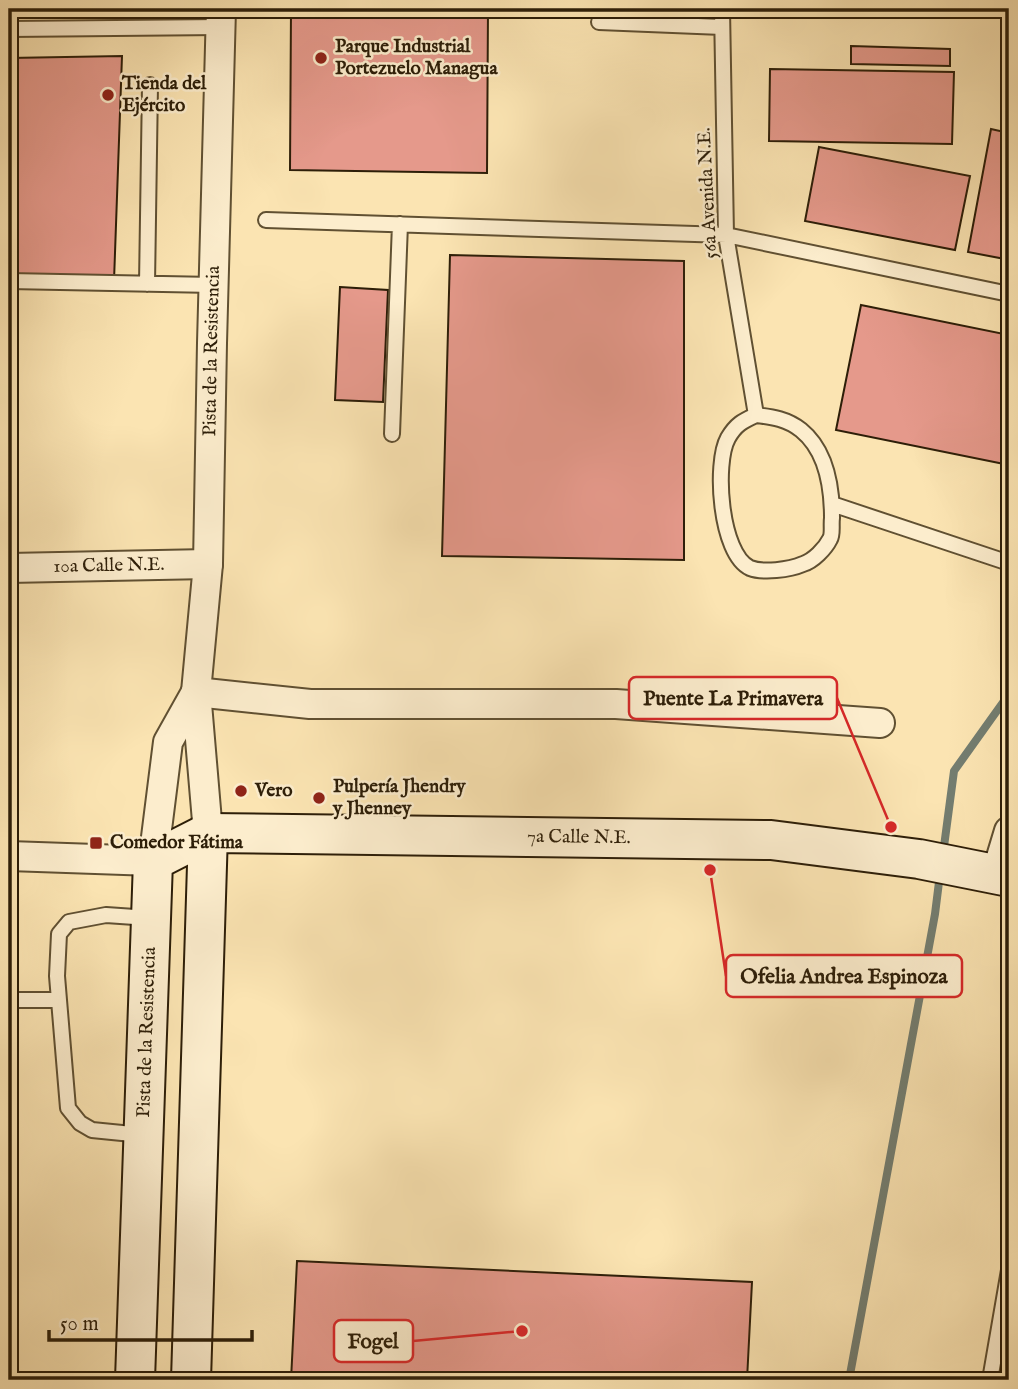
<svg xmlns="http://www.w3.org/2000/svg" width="1018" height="1389" font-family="'IM FELL English',serif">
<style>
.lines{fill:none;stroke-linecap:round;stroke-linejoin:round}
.stream{stroke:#737d70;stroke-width:8}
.building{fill:#e5998b;stroke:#2d1e08;stroke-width:2}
.lane-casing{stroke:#605032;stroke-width:18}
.street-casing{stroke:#605032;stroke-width:32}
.secondary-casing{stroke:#2d1e08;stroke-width:42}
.lane{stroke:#fcedcd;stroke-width:14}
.street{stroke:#fcedcd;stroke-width:28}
.secondary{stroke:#fcedcd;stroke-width:38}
.poi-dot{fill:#8f2418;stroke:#fcedcd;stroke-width:2.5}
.labels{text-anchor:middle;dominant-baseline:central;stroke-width:5;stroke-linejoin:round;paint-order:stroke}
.poi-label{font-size:19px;font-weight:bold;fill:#2d1e08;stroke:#fcedcd;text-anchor:start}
.street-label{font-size:19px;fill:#2d1e08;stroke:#fcedcd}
.leader{fill:none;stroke:#d62828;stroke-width:2.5}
.callout-dot{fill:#d62828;stroke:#fcedcd;stroke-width:2.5}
.callout{fill:#fcedcd;stroke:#d62828;stroke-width:2.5}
.callout-label{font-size:21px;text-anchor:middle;font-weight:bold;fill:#2d1e08}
</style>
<rect width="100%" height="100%" fill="#fbe4b2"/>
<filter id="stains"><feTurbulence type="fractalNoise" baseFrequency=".00286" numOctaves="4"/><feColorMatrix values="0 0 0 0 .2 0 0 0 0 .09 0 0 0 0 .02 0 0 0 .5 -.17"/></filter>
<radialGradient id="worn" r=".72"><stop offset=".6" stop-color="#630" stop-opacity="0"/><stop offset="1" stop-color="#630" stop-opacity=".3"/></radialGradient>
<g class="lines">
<!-- stream -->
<path class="stream" d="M943 854 954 771 1009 694
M849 1380 935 914 940 874"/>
</g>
<!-- building -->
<path class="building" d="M291 9H488L487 173 290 170Z
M851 46 950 49V66L851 64Z
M122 56 114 281 9 275V58Z
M770 69 954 72 952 144 769 141Z
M991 129 1009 133V236L1005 259 968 252Z
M819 147 970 176 955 250 805 221Z
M450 255 684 261V560L442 556Z
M340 287 388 290 383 402 335 400Z
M861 305 1009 335V465L836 430Z
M297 1261 752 1282 747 1380H291Z"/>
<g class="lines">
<!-- lane casing -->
<g class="lane-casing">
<path id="lane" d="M722 9 726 235 756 415
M599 22 722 27
M9 29 221 27
M266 220 726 235 1009 294
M9 281 214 285
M147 284 150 85
M756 415C773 417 787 419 801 430 827 451 832 487 832 518 831 525 833 534 830 539 825 549 813 561 803 564 789 570 763 573 750 568 720 554 714 463 728 438 736 424 743 421 756 415Z
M392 434 400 224
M832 504 1009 563
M9 1000H59L68 1108 80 1123 92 1130 142 1135
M59 1000 57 976 59 934 69 922 106 915 149 918
M990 1380 1009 1270"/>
</g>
<!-- street casing -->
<g class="street-casing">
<g id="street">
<path id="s1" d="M9 568 208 564"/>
<path d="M196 692 310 704H616L880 723"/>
<path id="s2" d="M208 833 196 692 208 564 212 343 221 9"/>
<path d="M9 856 153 861 168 742 196 692"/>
<path d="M996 874 1009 831"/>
</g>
</g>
<!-- secondary casing -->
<g class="secondary-casing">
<g id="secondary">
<path id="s3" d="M135 1380 153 861 208 833 771 840 919 859 1009 877"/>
<path d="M191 1380 208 833"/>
</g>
</g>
<!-- lane -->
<use href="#lane" class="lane"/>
<!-- street -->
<use href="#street" class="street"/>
<!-- secondary -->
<use href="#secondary" class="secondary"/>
</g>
<!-- markers -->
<g class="poi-dot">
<circle cx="321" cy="58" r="7"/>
<circle cx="108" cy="95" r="7"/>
<circle cx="241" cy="791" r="7"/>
<circle cx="319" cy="798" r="7"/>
<rect x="89" y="836" width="14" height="14" rx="3.5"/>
</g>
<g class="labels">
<!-- poi labels -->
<g class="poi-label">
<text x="335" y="47">Parque Industrial<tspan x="335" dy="22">Portezuelo Managua</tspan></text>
<text x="122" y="84">Tienda del<tspan x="122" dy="22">Ejército</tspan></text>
<text x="333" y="787">Pulpería Jhendry<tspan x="333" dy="22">y Jhenney</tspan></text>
<text x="255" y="791">Vero</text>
<text x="110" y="843">Comedor Fátima</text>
</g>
<!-- street labels -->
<g class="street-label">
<text transform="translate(708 193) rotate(-93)">56a Avenida N.E.</text>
<text stroke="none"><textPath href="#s2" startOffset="483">Pista de la Resistencia</textPath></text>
<text stroke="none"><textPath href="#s1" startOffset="100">10a Calle N.E.</textPath></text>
<text stroke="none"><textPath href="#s3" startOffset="952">7a Calle N.E.</textPath></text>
<text stroke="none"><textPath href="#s3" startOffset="348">Pista de la Resistencia</textPath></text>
</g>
</g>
<!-- callouts -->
<path class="leader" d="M891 827L837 698M710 870L726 976M522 1331L413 1341"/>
<g class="callout-dot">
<circle cx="891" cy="827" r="7"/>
<circle cx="710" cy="870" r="7"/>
<circle cx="522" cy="1331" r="7"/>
</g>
<g class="callout">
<rect x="629" y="677" width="208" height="42" rx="7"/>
<rect x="726" y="955" width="236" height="42" rx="7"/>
<rect x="334" y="1320" width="79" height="42" rx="7"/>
</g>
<g class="callout-label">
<text x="733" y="705">Puente La Primavera</text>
<text x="844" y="983">Ofelia Andrea Espinoza</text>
<text x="373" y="1348">Fogel</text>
</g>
<!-- margin -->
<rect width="1018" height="1389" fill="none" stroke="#fbe4b2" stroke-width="35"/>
<rect x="10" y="10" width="997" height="1368" fill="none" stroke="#2d1e08" stroke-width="3.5"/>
<rect x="18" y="18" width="983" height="1354" fill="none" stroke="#2d1e08" stroke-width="2"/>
<!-- scale -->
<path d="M49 1330v10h203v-10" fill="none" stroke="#2d1e08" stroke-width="3.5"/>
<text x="60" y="1330" font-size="21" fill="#2d1e08" stroke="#fcedcd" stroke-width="5" paint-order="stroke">50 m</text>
<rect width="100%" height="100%" filter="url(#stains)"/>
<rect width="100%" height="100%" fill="url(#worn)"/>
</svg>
